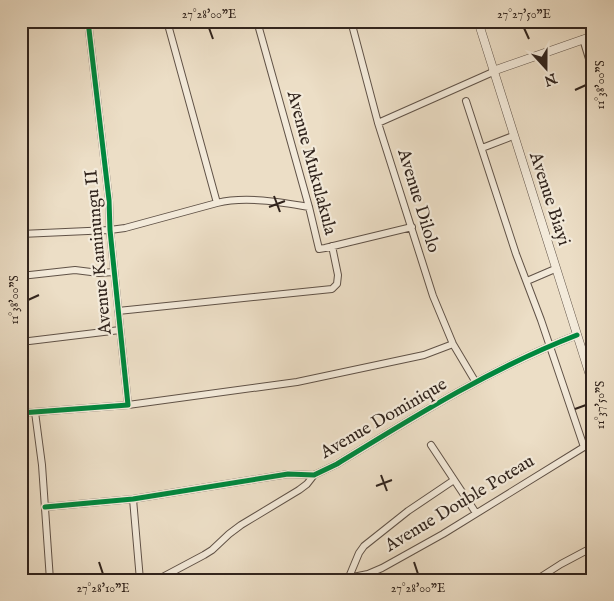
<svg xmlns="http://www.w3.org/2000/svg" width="614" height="601" font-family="'IM FELL English',serif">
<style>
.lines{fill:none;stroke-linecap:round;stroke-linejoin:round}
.minor-casing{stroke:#605247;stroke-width:8}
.tertiary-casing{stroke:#605247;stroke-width:9}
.minor{stroke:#f3eada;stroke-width:6}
.tertiary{stroke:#f3eada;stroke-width:8}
.cycleway-casing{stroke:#f3eada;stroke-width:8}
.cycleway{stroke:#00873e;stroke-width:5}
.ticks{fill:none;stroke:#31241d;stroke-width:2}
.labels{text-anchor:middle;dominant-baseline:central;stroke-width:4.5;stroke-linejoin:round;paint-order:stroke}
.street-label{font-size:18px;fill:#31241d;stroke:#f3eada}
.neatline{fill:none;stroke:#31241d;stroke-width:2}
.ticks-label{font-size:12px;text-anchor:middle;fill:#31241d}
</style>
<rect width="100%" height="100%" fill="#ecdec6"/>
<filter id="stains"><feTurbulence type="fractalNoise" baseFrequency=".004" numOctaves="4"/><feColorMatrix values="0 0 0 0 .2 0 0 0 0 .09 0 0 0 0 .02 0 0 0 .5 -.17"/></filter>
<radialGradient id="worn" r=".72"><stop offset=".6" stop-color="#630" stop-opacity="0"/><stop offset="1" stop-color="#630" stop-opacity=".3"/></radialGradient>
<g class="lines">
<!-- minor casing -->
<g class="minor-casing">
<path id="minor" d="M167 21 217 203
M257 21 309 207 319 249 325 248 412 227
M351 21 378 123 433 296 453 344 475 381
M583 39 593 72
M466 101 516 254 541 320 584 447
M378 123 493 72
M482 148 513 136
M21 234 110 230 125 228 217 203C245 196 280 202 309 207
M21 276 75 270 99 273 114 272
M527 281 555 269
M118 311 332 289 337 284 338 275 332 246
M21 342 120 330
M128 405 297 382 424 355 453 344
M35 412 42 465 50 580
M21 413 128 405 110 230 109 200 88 21
M431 445 476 513
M133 499 140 580
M45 507 133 499 288 474 314 475 337 464C415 416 492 368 577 335
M349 577 359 553 364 546 408 511 454 480
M157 580 204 555 212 550 229 534 241 525 299 490 307 484 314 475
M338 580 368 574 382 568 443 534 584 447 593 444
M536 580 561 564 593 547"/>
</g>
<!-- tertiary casing -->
<g class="tertiary-casing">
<path id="tertiary" d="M478 21 593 385
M493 71 593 36"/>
</g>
<!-- minor -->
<use href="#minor" class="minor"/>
<!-- tertiary -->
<use href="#tertiary" class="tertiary"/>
<!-- cycleway casing -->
<g class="cycleway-casing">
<path id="cycleway" d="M21 413 128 405 110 230 109 200 88 21
M45 507 133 499 288 474 314 475 337 464C415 416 492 368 577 335"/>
</g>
<!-- cycleway -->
<use href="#cycleway" class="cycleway"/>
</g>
<!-- ticks -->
<path class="ticks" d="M209 28 213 39M524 28 529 39M575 90 586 85M274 196 280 212M269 207 285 201M28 300 39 295M575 409 586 405M381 475 387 491M376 486 392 480M99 562 103 574M414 562 418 574"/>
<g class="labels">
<!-- street labels -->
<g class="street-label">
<text transform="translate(311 163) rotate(75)">Avenue Mukulakula</text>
<text transform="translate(549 199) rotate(72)">Avenue Biayi</text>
<text transform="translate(418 201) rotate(73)">Avenue Dilolo</text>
<text transform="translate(99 252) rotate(-95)">Avenue Kaminungu II</text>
<text transform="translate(384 419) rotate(-30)">Avenue Dominique</text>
<text transform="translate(460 504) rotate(-31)">Avenue Double Poteau</text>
</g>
</g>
<!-- margin -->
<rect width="614" height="601" fill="none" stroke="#ecdec6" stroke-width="55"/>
<!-- north arrow -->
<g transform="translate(546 68) rotate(159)" stroke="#f3eada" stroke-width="4" paint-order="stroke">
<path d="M0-4L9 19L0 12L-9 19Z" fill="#31241d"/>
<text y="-8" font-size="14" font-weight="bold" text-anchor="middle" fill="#31241d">N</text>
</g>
<rect x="28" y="28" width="558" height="546" class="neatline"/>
<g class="ticks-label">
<text x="209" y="18">27°28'00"E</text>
<text x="524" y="18">27°27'50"E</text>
<text transform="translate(600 85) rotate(-90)" y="4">11°38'00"S</text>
<text transform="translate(14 300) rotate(-90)" y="4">11°38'00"S</text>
<text transform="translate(600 405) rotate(-90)" y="4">11°37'50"S</text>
<text x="103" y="592">27°28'10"E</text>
<text x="418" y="592">27°28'00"E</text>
</g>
<rect width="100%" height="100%" filter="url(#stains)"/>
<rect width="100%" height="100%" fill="url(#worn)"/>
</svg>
